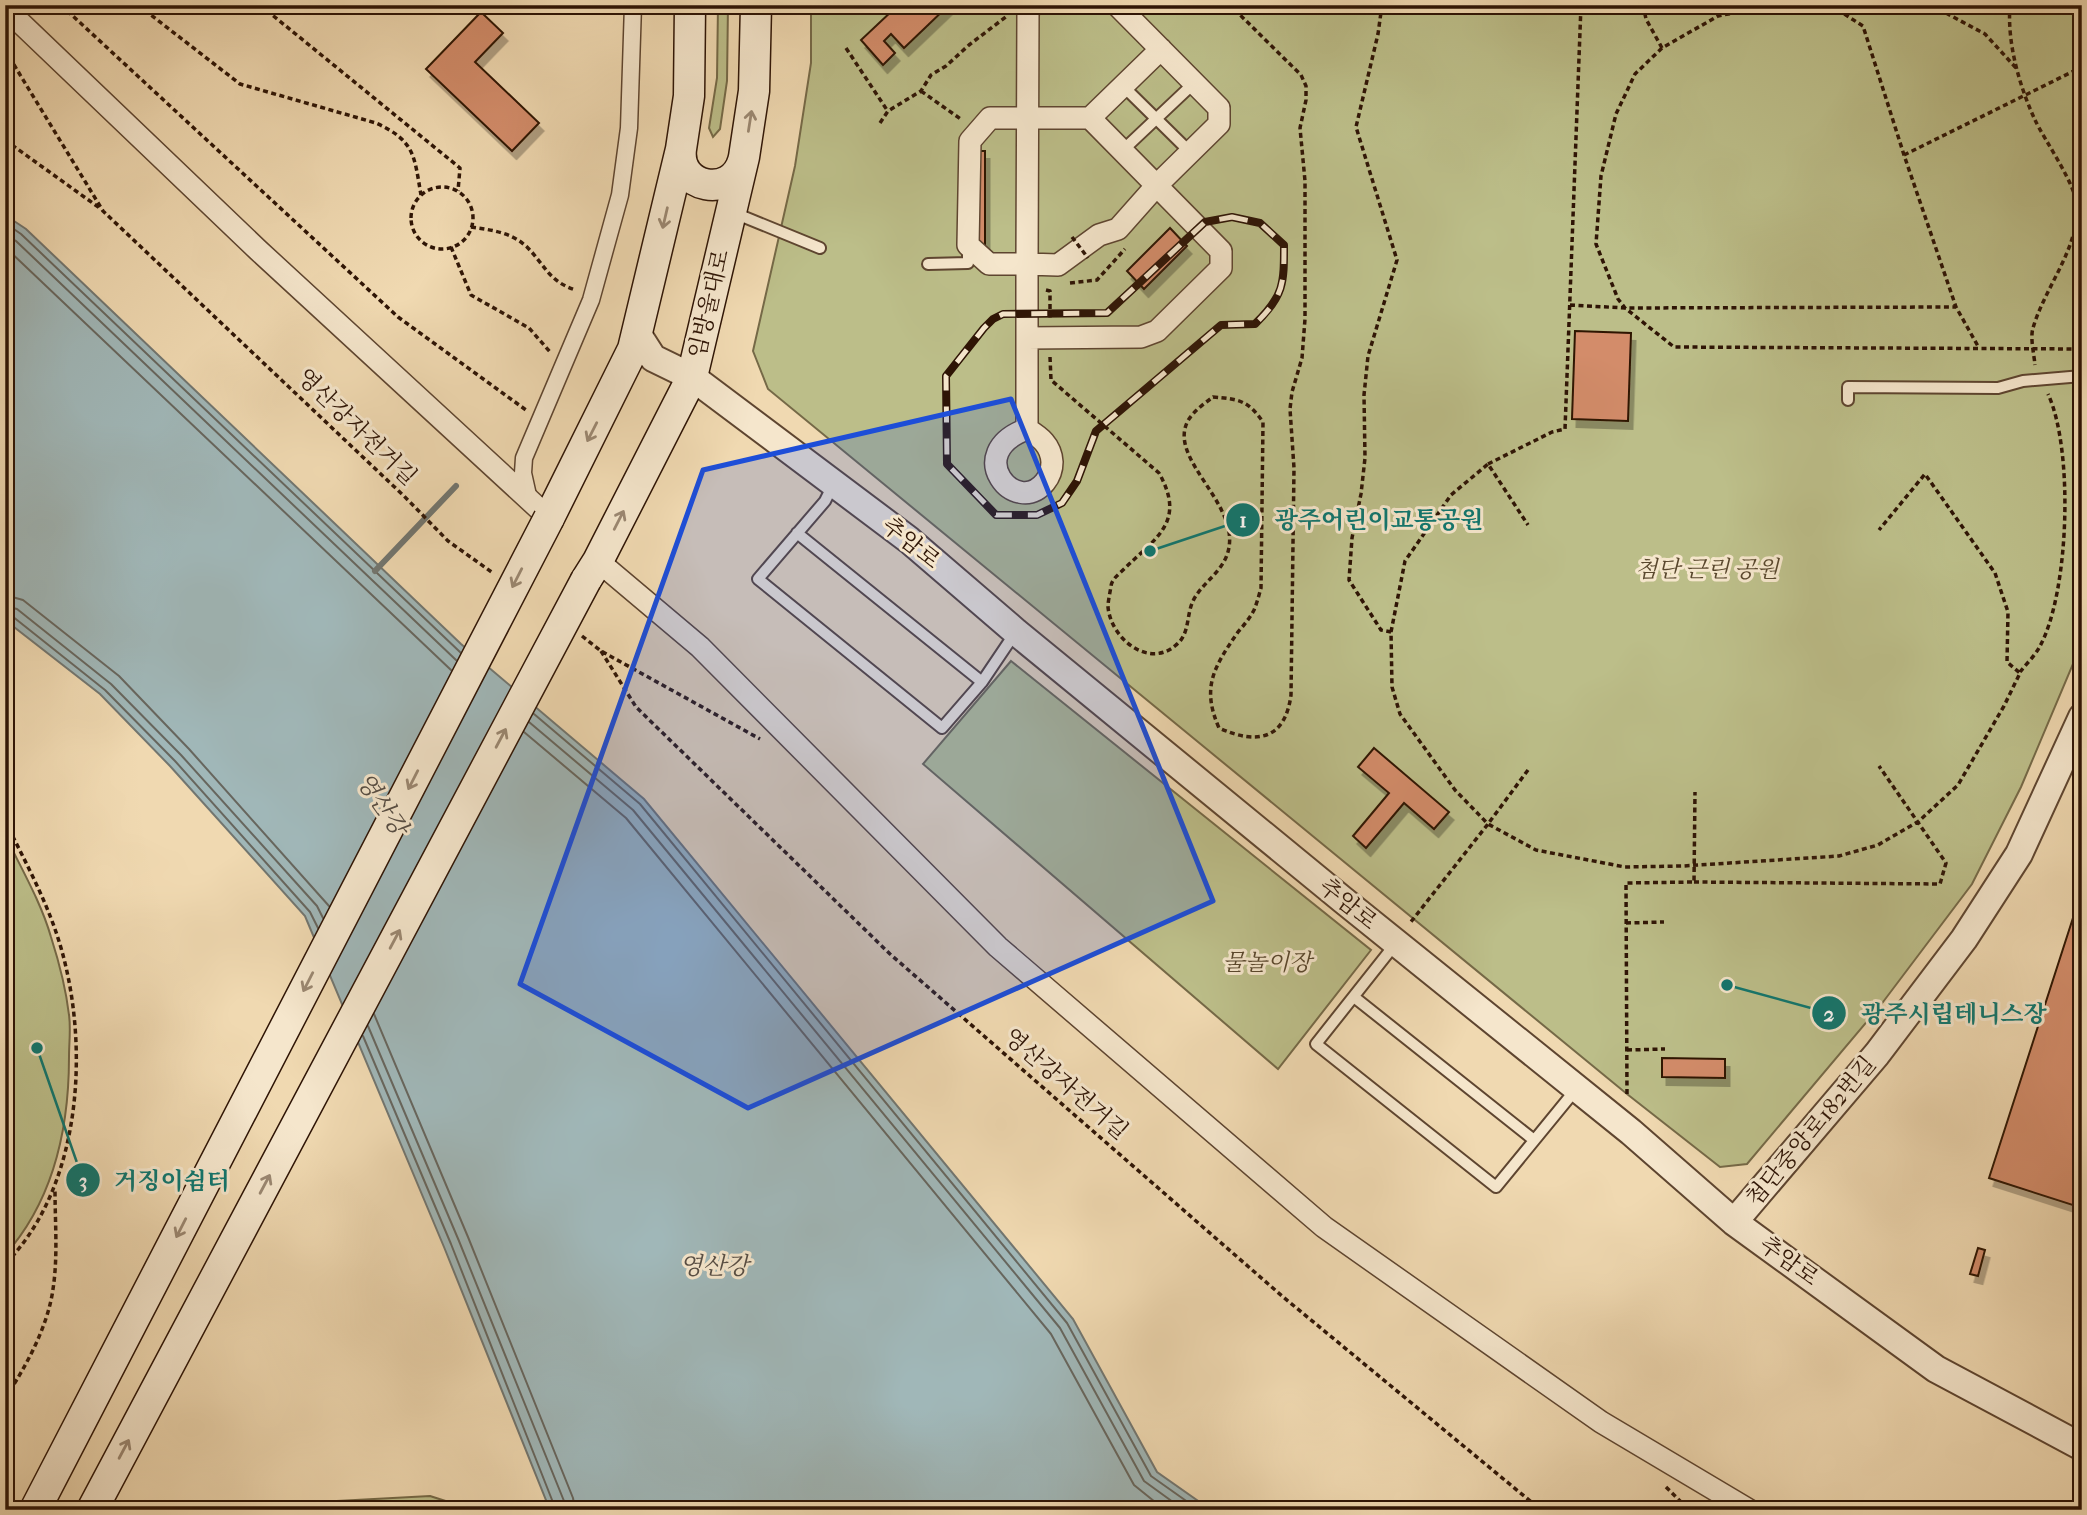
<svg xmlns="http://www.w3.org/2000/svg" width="2087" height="1515" font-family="'IM FELL French Canon','Noto Serif KR',serif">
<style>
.green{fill:#bcbe89;stroke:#756947;stroke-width:2}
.water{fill:#a0b7b8;stroke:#727670;stroke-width:2}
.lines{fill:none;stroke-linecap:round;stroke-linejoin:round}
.shore{stroke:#67665e;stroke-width:2}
.stream{stroke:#727670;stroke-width:6}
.building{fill:#d38c6b;stroke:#2e1405;stroke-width:2;filter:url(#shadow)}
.service-casing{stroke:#5e4530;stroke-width:14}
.pedestrian-casing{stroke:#5e4530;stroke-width:19}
.minor-casing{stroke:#5e4530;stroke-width:24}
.tertiary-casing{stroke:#5e4530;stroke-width:30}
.secondary-casing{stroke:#2e1405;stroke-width:33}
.path{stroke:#2e1405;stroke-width:3.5;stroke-dasharray:5 3.5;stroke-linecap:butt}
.service{stroke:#f5e6cc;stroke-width:10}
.pedestrian{stroke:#f5e6cc;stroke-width:16}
.minor{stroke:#f5e6cc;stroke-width:21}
.tertiary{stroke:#f5e6cc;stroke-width:26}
.secondary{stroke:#f5e6cc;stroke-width:30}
.rail-casing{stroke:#2e1405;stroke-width:8}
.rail{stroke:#f5e6cc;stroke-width:5;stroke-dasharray:16;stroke-linecap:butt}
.secondary-bridge-casing{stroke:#2e1405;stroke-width:33;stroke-linecap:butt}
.path-bridge{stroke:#2e1405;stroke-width:3.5;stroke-dasharray:5 3.5;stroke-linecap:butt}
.secondary-bridge{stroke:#f5e6cc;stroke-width:30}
.oneway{stroke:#9b8872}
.marked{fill:#1d4ed8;fill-opacity:0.2;stroke:#1d4ed8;stroke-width:5;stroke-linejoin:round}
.labels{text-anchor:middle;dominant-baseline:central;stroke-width:6;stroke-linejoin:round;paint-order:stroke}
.street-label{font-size:23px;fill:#2e1405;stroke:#f5e6cc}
.park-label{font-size:23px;font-style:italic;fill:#59472d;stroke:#f5e6cc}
.water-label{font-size:24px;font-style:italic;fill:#564d44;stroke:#f5e6cc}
.leader{fill:none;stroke:#0f766e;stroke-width:2.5}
.callout-dot{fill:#0f766e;stroke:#f5e6cc;stroke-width:2.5}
.mark-label{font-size:21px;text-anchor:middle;font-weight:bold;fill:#fff}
.callout-label{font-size:24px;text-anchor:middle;font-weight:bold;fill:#0f766e;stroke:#f5e6cc;stroke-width:6;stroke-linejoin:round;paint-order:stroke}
</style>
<defs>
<filter id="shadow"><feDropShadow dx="4.5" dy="8" stdDeviation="0" flood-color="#0004"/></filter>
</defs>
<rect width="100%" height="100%" fill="#f0d9b1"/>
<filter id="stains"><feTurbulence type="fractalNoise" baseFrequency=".00286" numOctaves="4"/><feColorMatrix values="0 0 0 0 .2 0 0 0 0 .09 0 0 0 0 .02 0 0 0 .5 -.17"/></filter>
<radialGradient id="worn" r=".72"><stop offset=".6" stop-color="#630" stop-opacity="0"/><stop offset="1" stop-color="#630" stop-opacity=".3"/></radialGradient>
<!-- green -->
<path class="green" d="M718 5H728L727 81 720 129 713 137 709 128 717 78Z
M811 5H2082V629L2073 664 2021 787 1972 884 1880 1006 1747 1164 1720 1167 1627 1094 768 389 753 351 795 166 811 63Z
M1011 661 1371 950 1278 1069 923 764Z
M5 835C21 868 41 902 51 937 59 962 66 989 69 1015 71 1028 69 1043 69 1057 69 1129 54 1200 5 1255Z
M430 1496 458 1505 466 1510H290L318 1502Z"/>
<!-- water -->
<path class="water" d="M5 215 26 229 461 644 644 799 1073 1319 1157 1472 1211 1510H550L444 1247 305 916 170 766 100 694 5 620Z"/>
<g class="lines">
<!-- shore -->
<path class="shore" d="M5 223 21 234 461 653
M5 234 16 241 456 660
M5 247 451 670
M5 595 23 600 119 676 189 749 329 906
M5 606 17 609 111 684 181 755 317 906 323 918
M5 615 12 616 105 690 175 761 310 912 318 928
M534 714 640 804 1067 1323 1151 1476 1199 1510
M529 722 633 810 1060 1328 1144 1481 1184 1510
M524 732 626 818 1051 1334 1134 1485 1165 1510
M374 1014 468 1237 573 1498 575 1510
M368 1026 459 1241 564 1501 565 1510
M363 1036 451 1244 556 1510"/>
<!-- stream -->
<path class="stream" d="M375 571 456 486"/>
</g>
<!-- building -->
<path class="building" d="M892 5H949L904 48 891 34 884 41 895 53 883 65 861 40 894 9Z
M481 12 503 33 475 62 539 123 512 151 426 69Z
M964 151H985V245H964Z
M1170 228 1187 246 1144 289 1127 271Z
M1575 331 1631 333 1628 421 1572 419Z
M1374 748 1449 812 1434 829 1404 803 1366 848 1353 836 1389 793 1358 767Z
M2082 890V1208L1989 1178Z
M1662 1058 1725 1059V1078L1662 1077Z
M1978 1248 1985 1250 1978 1276 1970 1274Z"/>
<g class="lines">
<!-- service casing -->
<g class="service-casing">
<path id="service" d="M1124 87 1191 153
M1122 151 1194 83
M732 212 820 248
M928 264 968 263V246
M1848 400V387L1998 388 2023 381 2082 376
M833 485 825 501 758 579 942 728 982 682 1015 633
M797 533 982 682
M1396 943 1316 1044 1496 1187 1577 1088
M1354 997 1534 1140"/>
</g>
<!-- pedestrian casing -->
<g class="pedestrian-casing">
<path id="pedestrian" d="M529 500 523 473 524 458 591 300 620 195 629 128 633 5"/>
</g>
<!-- minor casing -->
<g class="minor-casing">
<path id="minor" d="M1033 5 1028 11 1027 264 1058 265 1099 235 1118 229 1157 185 1219 124V108L1117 5
M5 8 258 250 549 518
M1090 118 1161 49
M1027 429V264H989L968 245 970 141 990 118H1090L1221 251V268L1157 331 1141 337 1027 338
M1027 429C1040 437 1051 445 1052 462 1052 469 1049 477 1045 482 1016 518 961 453 1027 429Z
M598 561 700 647 998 947 1324 1227 1601 1422 1749 1510"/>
</g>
<!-- tertiary casing -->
<g class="tertiary-casing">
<path id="tertiary" d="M637 333 653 358 692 377 909 540 1016 632 1343 900 1631 1132 1734 1222 1936 1369 2082 1447
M1734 1222 1877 1054 1964 939 2019 854 2082 717"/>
</g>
<!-- secondary casing -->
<g class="secondary-casing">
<path id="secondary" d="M681 149C676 189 732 199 743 161
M549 518 633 349 681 149 689 96 690 5
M586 580 598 561 692 377 744 157 754 91 756 5"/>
</g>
<!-- path -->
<path class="path" d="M61 5 398 317 526 410
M138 5 240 84 376 123C415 141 414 155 421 195
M260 5 460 168 458 191
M1382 5 1378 34 1356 127 1397 260 1368 356 1364 395 1365 458 1361 494 1352 538 1349 580 1381 630 1391 632 1392 687 1400 714 1455 790 1488 824 1410 923
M1643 5 1646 19 1662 48 1718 16 1769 6 1821 5
M1830 5 1863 26 1904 155 1956 307 1979 348
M1931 5 1985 34 2017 69
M2010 5C2007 43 2019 85 2035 120 2045 141 2077 186 2077 207 2078 250 2045 287 2033 328 2030 338 2034 354 2035 365
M846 48 887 110
M1662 48 1635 74 1616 114 1601 176 1596 244 1618 299 1625 308 1674 347 2082 349
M5 50 103 211 404 496 448 541 493 573
M921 91 962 120
M880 123 888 111 921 91 931 75 946 66 969 45 1007 16
M5 140 101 209
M1904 155 2082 67
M411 218a31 31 0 1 1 62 0a31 31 0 1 1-62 0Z
M471 227C491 230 511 232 527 247 545 265 549 282 576 290
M451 247 471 295 529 328 551 353
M1070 283 1097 280 1125 249
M1046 290 1050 291V318
M1570 305 1625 308 1956 307
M1050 357 1051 380 1159 473C1187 523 1155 538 1123 570 1118 575 1112 579 1111 586 1110 593 1108 601 1108 607 1111 639 1149 669 1176 645 1190 634 1186 616 1193 601 1201 584 1220 574 1227 555 1245 505 1164 459 1189 419 1195 410 1205 403 1213 397 1238 399 1248 400 1263 422L1261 588C1259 595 1257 603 1254 610 1250 618 1244 625 1238 632 1214 667 1201 687 1219 728 1257 745 1285 740 1291 695L1294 468 1290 409 1292 392 1302 358 1305 319V181L1300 128 1306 100V86L1301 75 1230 5
M1488 464 1552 432 1565 429 1581 5
M1391 632 1405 561 1451 495 1488 464 1528 525
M582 636 601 651 760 739
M601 651 636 707 890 954 1282 1296 1541 1510
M2020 672C2026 664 2035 656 2040 646 2069 593 2074 450 2048 394
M1528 770 1488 824 1536 850 1625 867 1683 866 1839 856 1878 845 1919 821 1958 785 2004 706 2020 673 2007 662 2008 612 1995 573 1925 474 1879 530
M5 821C23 857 43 894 56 932 91 1034 85 1184 5 1264
M1694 882 1940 884 1946 863 1879 766
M1626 923 1664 922
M1627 1050 1665 1049
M1627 1094 1626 883 1694 882 1695 792
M5 1398C26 1367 48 1326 53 1289 58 1257 55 1222 55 1190
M1666 1487 1689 1510"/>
<!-- service -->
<use href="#service" class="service"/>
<!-- pedestrian -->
<use href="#pedestrian" class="pedestrian"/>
<!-- minor -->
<use href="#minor" class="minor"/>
<!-- tertiary -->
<use href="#tertiary" class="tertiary"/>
<!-- secondary -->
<use href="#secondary" class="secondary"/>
<!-- rail casing -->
<g class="rail-casing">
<path id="rail" d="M1232 217 1260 223 1284 245C1284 284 1284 296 1255 324L1221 325 1096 431 1077 481 1062 503 1037 515H996L947 464 946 376 984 328 993 319 1003 314 1107 313 1205 222Z"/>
</g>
<!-- rail -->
<use href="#rail" class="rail"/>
<!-- secondary-bridge casing -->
<g class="secondary-bridge-casing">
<path id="secondary-bridge" d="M35 1510 549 518
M92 1510 586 580"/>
</g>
<!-- path-bridge -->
<path class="path-bridge" d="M1072 237 1088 258"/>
<!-- secondary-bridge -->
<use href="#secondary-bridge" class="secondary-bridge"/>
</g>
<!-- one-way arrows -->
<defs><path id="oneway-shaft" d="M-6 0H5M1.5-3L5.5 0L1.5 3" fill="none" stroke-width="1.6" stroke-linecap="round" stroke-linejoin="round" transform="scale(1.75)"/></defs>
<g class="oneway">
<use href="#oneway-shaft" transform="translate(750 121) rotate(-81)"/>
<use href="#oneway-shaft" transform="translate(665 218) rotate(103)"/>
<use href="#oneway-shaft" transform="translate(592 432) rotate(117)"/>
<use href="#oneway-shaft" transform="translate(619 520) rotate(-63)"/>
<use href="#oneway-shaft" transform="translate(517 578) rotate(117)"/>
<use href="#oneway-shaft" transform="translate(501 738) rotate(-62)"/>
<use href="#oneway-shaft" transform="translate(413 780) rotate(117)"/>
<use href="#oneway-shaft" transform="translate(395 939) rotate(-62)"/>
<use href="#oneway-shaft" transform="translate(308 982) rotate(117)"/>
<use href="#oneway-shaft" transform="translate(265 1184) rotate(-62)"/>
<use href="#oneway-shaft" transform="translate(181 1228) rotate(117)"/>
<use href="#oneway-shaft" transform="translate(124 1449) rotate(-62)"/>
</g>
<!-- marked area -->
<path class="marked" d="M1011 399 1213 901 748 1108 520 984 703 470Z"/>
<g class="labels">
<!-- street labels -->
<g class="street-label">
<text transform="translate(709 304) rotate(-77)">임방울대로</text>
<text transform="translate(357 427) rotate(44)">영산강자전거길</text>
<text transform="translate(911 543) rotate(39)">추암로</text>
<text transform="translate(1348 904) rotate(39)">추암로</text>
<text transform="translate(1066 1084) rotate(41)">영산강자전거길</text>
<text transform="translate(1811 1131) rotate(-50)">첨단중앙로182번길</text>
<text transform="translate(1789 1261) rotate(36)">추암로</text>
</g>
<!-- park labels -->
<g class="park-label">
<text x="1707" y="569">첨단 근린 공원</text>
<text x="1267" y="962">물놀이장</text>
</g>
<!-- water labels -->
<g class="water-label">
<text transform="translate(382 804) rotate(55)">영산강</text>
<text x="714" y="1266">영산강</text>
</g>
</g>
<!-- callouts -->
<path class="leader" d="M1150 551L1243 520M1727 985L1829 1013M37 1048L83 1180"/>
<g class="callout-dot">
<circle cx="1150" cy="551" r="7"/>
<circle cx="1727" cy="985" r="7"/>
<circle cx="37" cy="1048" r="7"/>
<circle cx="1243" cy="520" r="18"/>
<circle cx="1829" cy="1013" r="18"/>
<circle cx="83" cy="1180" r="18"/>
</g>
<g class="mark-label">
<text x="1243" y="527">1</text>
<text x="1829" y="1021">2</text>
<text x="83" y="1188">3</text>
</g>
<g class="callout-label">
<text x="1379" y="528">광주어린이교통공원</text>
<text x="1954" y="1022">광주시립테니스장</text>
<text x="172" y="1189">거징이쉼터</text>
</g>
<!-- margin -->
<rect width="2087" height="1515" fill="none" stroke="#f0d9b1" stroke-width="28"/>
<rect x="7" y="7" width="2073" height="1501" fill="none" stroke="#2e1405" stroke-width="3.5"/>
<rect x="14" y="14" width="2059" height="1487" fill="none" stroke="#2e1405" stroke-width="2"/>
<rect width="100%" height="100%" filter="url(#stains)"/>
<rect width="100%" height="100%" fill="url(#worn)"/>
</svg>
